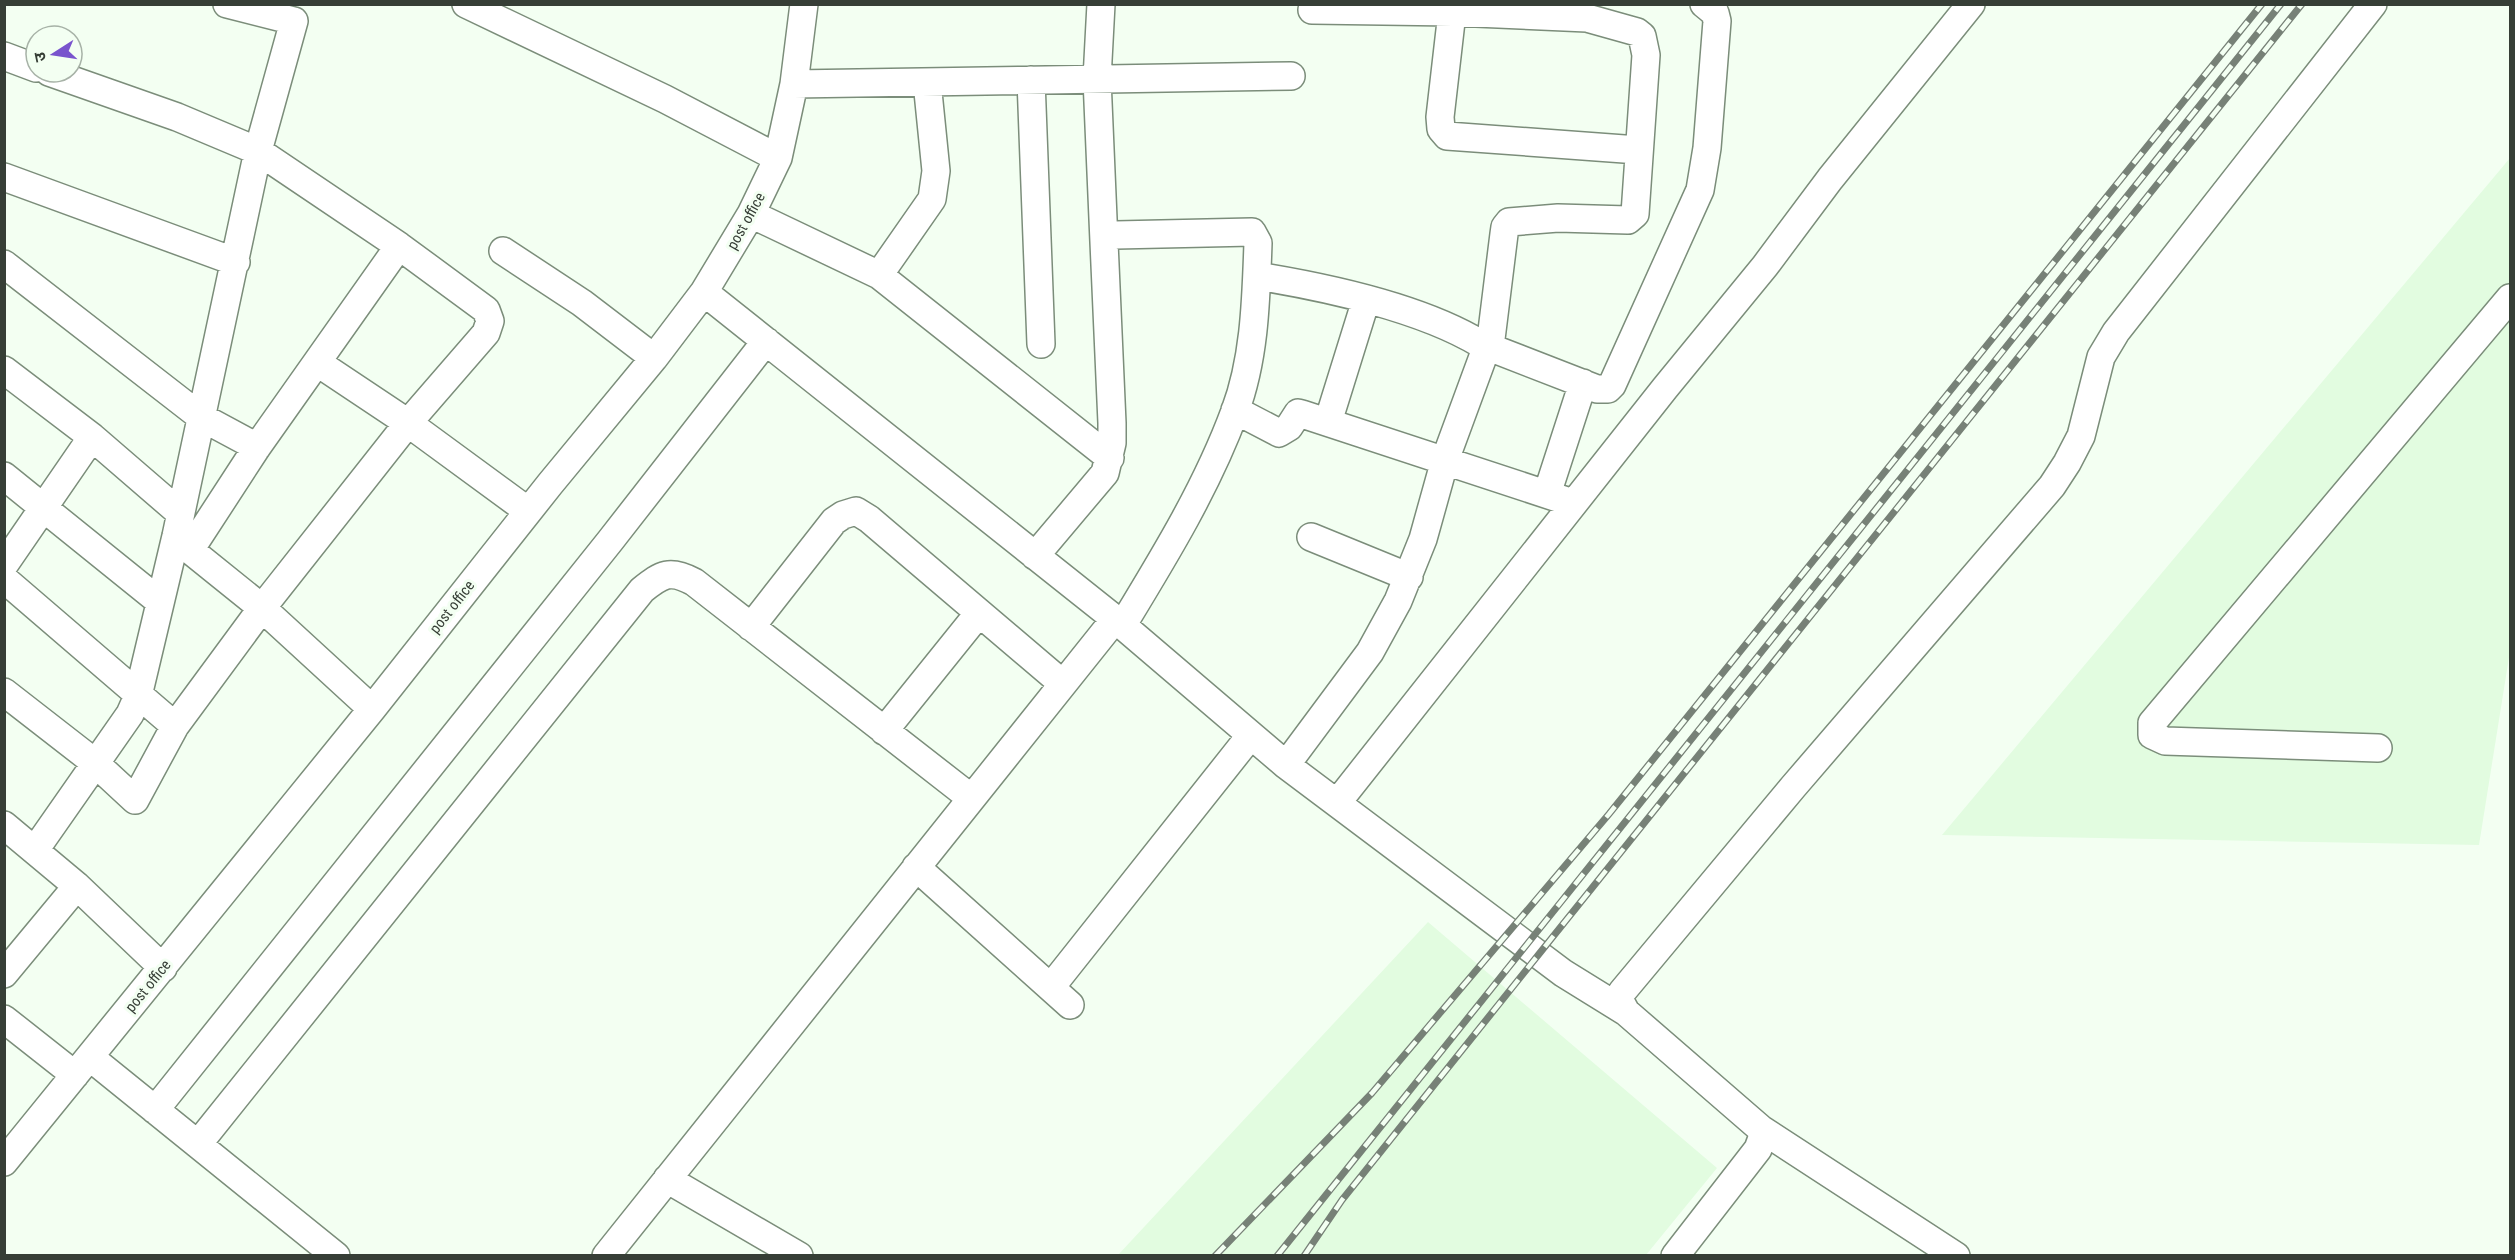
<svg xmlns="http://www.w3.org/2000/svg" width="2515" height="1260" font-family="'Roboto Condensed','Noto Sans Devanagari',sans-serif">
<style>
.built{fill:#e2fce0}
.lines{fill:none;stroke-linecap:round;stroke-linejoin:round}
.minor-casing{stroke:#7b8d7a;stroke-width:30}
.minor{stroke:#fff;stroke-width:27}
.rail-casing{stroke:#778177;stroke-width:7}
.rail{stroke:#f3fff2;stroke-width:4.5;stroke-dasharray:14;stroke-linecap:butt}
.labels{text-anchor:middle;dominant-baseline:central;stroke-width:6;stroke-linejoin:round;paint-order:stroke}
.street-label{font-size:15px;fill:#363e36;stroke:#f3fff2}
</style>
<rect width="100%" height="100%" fill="#f3fff2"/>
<!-- built -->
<path class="built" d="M2510 158V651L2479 845 1942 835Z
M1428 922 1717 1168 1646 1255H1118Z"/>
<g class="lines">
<!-- minor casing -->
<g class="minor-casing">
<path id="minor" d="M466 4 665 99 778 158
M1101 4 1097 79 1104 242
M1453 4 1440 117 1441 129 1447 136 1638 150
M1312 10 1453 12 1587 18 1637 32 1642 36 1646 55 1635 214 1628 220 1558 218 1509 222 1505 227 1504 234 1490 347
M4 56 36 68
M1031 80 1041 344
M794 84 1291 76
M4 177 236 262
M751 214 879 275 1110 458
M503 251 582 303 654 358
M4 264 201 417 257 447
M879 275 932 199 936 171 927 82
M1257 276C1325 287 1422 308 1481 344L1484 354 1445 460 1423 539 1398 601 1370 652 1286 765
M704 292 1115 619 1286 765 1563 973 1626 1012
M1481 344 1597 389H1608L1612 385 1700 190 1707 148 1717 21 1715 13 1704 4
M318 363 408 423 528 511
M4 370 92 437 180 513
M1235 410 1279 433 1289 427 1298 413 1302 414 1573 503
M1328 422 1366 300
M4 476 159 601
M1547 494 1583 383
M178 537 190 550 262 608 372 709
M1311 537 1409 577
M190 550 257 447 399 246
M1035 556 1105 473 1112 443V423L1104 242 1109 237 1116 235 1252 232 1258 243C1256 298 1255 358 1235 411 1207 487 1164 557 1122 626
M4 565 92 437
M4 579 175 726
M751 627 834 521 843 515 856 511 869 519 1063 684
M4 692 94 762 135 800 175 726 262 608 408 423 486 333 490 321 486 310 399 246 258 151 177 117 49 72
M884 731 979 613
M2378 748 2165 741 2152 735V723L2510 298
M1337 803 1665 388 1765 266 1830 179 1971 4
M4 825 77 886 163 968
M35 850 130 714 138 696 176 536 258 151 294 21 227 4
M916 867 1070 1005
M4 974 77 886
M1051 987 1251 735
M4 1019 75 1075
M91 1058 336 1256
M155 1110 610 541 766 341
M1761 1129 1956 1256
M198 1144 642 590C662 574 670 569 694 582L971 798
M4 1162 372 709 550 484 654 358 704 292 751 214 778 158 794 84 804 4
M667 1179 799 1256
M606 1256 1115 619
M1675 1256 1758 1149 1762 1138 1761 1129 1626 1012 1620 1001 1622 992 1793 787 2052 486 2067 463 2081 436 2101 357 2116 332 2373 4"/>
</g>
<!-- minor -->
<use href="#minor" class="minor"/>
<!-- rail casing -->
<g class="rail-casing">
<path id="rail" d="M1215 1256 1372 1093 1609 814 2262 4
M1277 1256 2281 4
M1304 1256 1342 1200 1539 954 2302 4"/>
</g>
<!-- rail -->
<use href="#rail" class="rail"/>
</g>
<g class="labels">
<!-- street labels -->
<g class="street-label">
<text transform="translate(746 221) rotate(-61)">post office</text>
<text transform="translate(452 607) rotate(-52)">post office</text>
<text transform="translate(148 986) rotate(-51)">post office</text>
</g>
</g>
<!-- border -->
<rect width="2515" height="1260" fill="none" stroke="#363e36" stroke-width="12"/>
<!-- north arrow -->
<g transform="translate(54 54) rotate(258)"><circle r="28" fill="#f3fff2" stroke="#a7b2a7" stroke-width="1.5"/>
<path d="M0-4.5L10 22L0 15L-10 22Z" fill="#7954cd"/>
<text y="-9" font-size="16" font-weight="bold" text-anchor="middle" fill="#363e36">उ</text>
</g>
</svg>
